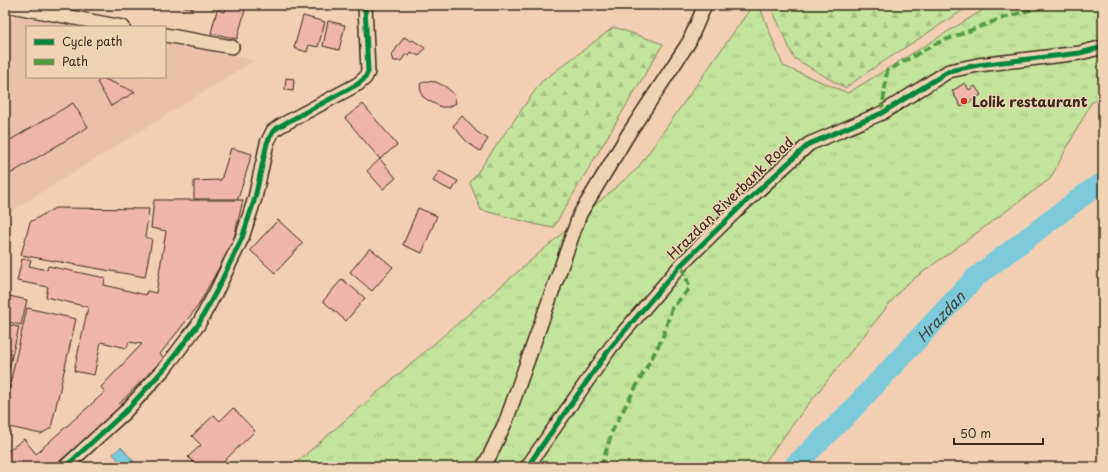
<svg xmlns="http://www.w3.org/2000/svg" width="1108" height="472" font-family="'Playpen Sans',sans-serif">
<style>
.built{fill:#e9c1ab}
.grass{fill:url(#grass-tufts);stroke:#80865c}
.forest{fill:url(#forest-firs);stroke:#80865c}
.water{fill:#7bc9d8;stroke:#61898e}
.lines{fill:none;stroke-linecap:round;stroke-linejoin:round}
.river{stroke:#7bc9d8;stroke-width:21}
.building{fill:#efb5aa;stroke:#3b2a1e}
.minor-casing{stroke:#3b2a1e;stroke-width:16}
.minor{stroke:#eed4b5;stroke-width:13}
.quiet{stroke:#529c3f;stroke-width:4;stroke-dasharray:8 4;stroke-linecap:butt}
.cycleway-casing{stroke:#eed4b5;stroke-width:8}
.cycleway{stroke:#00873e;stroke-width:5}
.poi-dot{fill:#c8321e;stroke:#eed4b5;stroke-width:1.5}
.labels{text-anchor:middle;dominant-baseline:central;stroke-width:3;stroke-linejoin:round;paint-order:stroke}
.poi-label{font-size:14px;font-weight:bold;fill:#3b2a1e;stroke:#eed4b5;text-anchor:start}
.street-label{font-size:14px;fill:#3b2a1e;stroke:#eed4b5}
.water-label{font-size:15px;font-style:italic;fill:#45423a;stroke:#eed4b5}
</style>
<defs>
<pattern id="grass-tufts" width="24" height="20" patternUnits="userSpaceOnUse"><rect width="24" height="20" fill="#c4e39b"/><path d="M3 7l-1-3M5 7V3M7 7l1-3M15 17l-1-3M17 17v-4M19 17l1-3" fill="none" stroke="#a9c385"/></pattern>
<pattern id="forest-firs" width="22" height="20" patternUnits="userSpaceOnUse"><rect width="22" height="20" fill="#c4e39b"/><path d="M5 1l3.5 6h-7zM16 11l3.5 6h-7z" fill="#a9c385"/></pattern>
</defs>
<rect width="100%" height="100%" fill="#f0cfb4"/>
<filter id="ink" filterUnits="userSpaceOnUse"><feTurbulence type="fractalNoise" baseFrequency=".025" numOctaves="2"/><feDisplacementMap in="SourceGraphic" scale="8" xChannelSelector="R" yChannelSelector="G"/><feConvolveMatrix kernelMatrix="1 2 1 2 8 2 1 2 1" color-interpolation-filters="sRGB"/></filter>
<g filter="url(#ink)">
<!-- built -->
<path class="built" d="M16 16 77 27H27V77H165V43L255 60 5 215V26Z"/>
<!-- grass -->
<path class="grass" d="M753 5H759L783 66 848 93 991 5H1103V96L1091 103 1050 179 904 286 806 407 761 467H291L637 169Z"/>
<!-- forest -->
<path class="forest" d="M770 5H971L875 67 845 88 794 58Z
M614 27 663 44 553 228 538 225 481 210 470 183 541 82Z"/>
<!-- water -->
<path class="water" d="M121 447 137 465 135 467H125L113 454Z"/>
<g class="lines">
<!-- river -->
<path class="river" id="s1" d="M793 467 845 417 976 277 1092 189 1103 183"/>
</g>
<!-- building -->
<path class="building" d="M176 5H194L193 9Z
M227 5H237L246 7 237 39 211 33 217 10 225 12Z
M303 16 325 22 318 47 309 45 307 52 294 48Z
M328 21 345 25 339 50 323 46Z
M404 37 411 41 413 40 425 48 419 56 411 52 409 56 406 54 401 61H394L392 55Z
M102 78 135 92 111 106 97 82Z
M286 78 294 79 293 91 285 90Z
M425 81 436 82 446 87 454 94 456 103 449 107H441L429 101 422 96 421 91 420 84Z
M965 83 969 90 975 86 981 95 961 107 952 91Z
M73 103 88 127 5 177V143Z
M363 104 397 145 380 159 345 118Z
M462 116 477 132 488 139 480 151 468 143 453 126Z
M231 148 252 154 238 199H194V181L221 180Z
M380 159 396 178 383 189 367 171Z
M439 171 458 181 452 191 433 181Z
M154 200H243L233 242 198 306 160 354 164 358 119 404 122 407 53 467H5V453L24 439 36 454 40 451V450L105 392 101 387 142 344 129 342 127 348 101 342 94 375 74 371 88 307 46 297 48 287 17 281 22 259 31 260 29 266 47 270 48 266 105 278 104 285 146 295 147 291 156 293 166 231 151 228Z
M55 208 149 209 145 237 152 239 145 277 21 255 30 222Z
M418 208 437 216 422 253 403 245Z
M278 220 303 243 275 273 250 250Z
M370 248 393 267 372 291 350 272Z
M342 279 365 298 346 321 323 301Z
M5 295 27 300 21 325 5 321Z
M27 308 76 319 51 428 41 434 5 426V406Z
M5 324 19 327 5 385Z
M233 408 255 431 218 467H198L188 457 201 445 192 436 214 415 220 421Z"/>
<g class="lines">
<!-- minor casing -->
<g class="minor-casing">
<path id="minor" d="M5 5 123 27
M165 35 232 47
M65 467 125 412 165 368 198 325 217 290 242 238 255 198 267 143 273 131 280 126 358 84 365 78 368 72 365 5
M483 467 490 455 506 421 580 214 629 133 689 42 705 5
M527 467 611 347 681 265 739 208 809 144 882 113 949 71 978 65 1080 53 1103 47"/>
</g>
<!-- minor -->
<use href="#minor" class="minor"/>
<!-- quiet -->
<path class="quiet" d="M882 113 887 71 935 44 997 20 1046 5
M601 467 613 429 662 339 672 308 690 288 681 265"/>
<!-- cycleway casing -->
<g class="cycleway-casing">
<path id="cycleway" d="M65 467 125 412 165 368 198 325 217 290 242 238 255 198 267 143 273 131 280 126 358 84 365 78 368 72 365 5
M527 467 611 347 681 265 739 208 809 144 882 113 949 71 978 65 1080 53 1103 47"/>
</g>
<!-- cycleway -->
<use href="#cycleway" class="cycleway"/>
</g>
</g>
<!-- markers -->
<circle class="poi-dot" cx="964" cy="101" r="4"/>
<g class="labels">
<!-- poi labels -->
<g class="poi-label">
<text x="972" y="101">Lolik restaurant</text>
</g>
<!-- street labels -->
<g class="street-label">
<text transform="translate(730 198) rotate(-44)">Hrazdan Riverbank Road</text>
</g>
<!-- water labels -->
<g class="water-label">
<text stroke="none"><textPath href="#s1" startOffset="211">Hrazdan</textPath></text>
</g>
</g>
<!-- margin -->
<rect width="1108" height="472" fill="none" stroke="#eed4b5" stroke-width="20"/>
<rect x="10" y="10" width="1088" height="452" fill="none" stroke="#3b2a1e" stroke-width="1.5" filter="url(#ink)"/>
<!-- legend -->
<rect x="26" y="26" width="140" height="52" fill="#eed4b5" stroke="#a69079"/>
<rect x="34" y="39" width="20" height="6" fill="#00873e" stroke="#a69079"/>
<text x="62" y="46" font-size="12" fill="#3b2a1e">Cycle path</text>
<rect x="34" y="59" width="20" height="6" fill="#529c3f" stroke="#a69079"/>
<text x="62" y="66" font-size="12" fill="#3b2a1e">Path</text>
<!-- scale -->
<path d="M954 438v6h89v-6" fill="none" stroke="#3b2a1e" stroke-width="2"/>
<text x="960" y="438" font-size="12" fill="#3b2a1e" stroke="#eed4b5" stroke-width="3" paint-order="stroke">50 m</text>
</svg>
